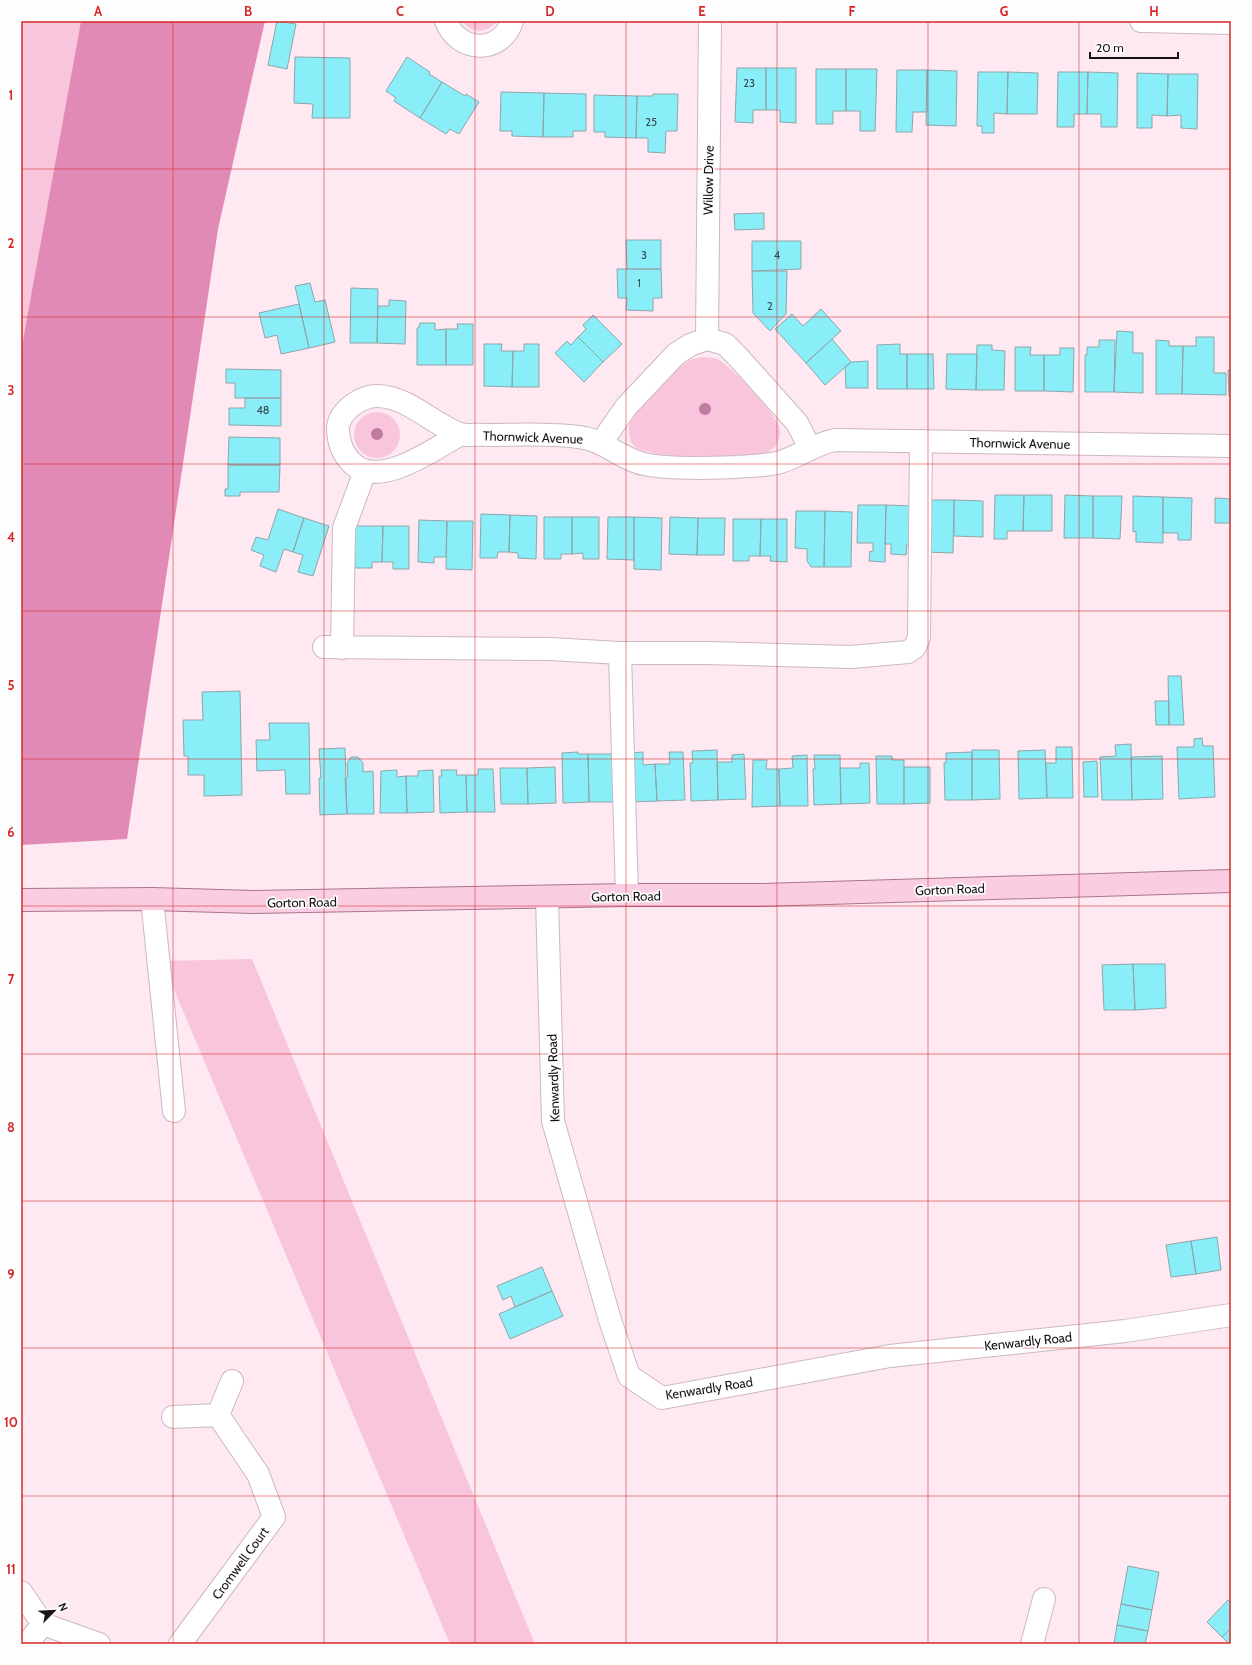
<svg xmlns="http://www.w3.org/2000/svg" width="1252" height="1665" font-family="Cabin,sans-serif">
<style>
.green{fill:#f8c5dd}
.forest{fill:#e18ab5}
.building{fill:#8aeef9;stroke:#8ea5a8}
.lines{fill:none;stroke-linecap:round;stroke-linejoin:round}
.minor-casing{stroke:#ccb8c1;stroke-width:24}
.major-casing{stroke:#a9758e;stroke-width:24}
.minor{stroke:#fff;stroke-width:22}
.major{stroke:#facde2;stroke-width:22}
.tree{fill:#bd7ca0}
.grid{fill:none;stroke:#d62828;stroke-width:1;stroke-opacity:0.55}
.labels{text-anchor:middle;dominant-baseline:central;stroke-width:3.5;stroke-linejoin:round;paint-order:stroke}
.number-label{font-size:11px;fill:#35494e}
.street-label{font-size:13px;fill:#191215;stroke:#fdfdfd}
.neatline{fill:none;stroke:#d62828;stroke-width:1.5}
.grid-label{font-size:13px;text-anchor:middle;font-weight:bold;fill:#d62828}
</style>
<rect width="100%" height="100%" fill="#fee9f2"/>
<!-- green -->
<path class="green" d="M21 21H81L21 351Z
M463 21H497C488 33 471 35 463 21Z
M704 357C709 358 715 357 719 360 732 367 775 413 779 427 782 436 777 448 768 452 750 459 648 460 634 446 627 439 628 422 633 415 641 403 678 366 690 360 694 358 700 358 704 357Z
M354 435a23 23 0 1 1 46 0a23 23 0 1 1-46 0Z
M252 959 535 1644H450L162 961Z"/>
<!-- forest -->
<path class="forest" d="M81 21H265L218 229 127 839 21 845V351Z"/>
<!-- building -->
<path class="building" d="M277 21 296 24 287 69 268 65Z
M295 57 350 58V118H312L313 104 294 103Z
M407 57 430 72 429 74 442 82 420 118 394 101 396 98 386 91Z
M737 68H766V110H753V123L735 122Z
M766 68H796V123L780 122V110H766Z
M816 69H846V111H833V124H816Z
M846 69H877L875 131H860V111H846Z
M897 70H927V112H913L912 132H896Z
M927 70 957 71 956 126 926 125Z
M978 72H1008L1007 114 994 113V133H982V126H977Z
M1008 72 1038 73 1037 114H1007Z
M1058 72H1088L1087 114H1074V127H1057Z
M1088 72 1118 73 1117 127H1101V114H1087Z
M1137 73 1168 74 1167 116 1152 115V128H1137Z
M1168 74H1198L1197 129 1181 128V115L1167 116Z
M442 82 465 96 466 94 479 102 459 134 450 129 446 134 420 118Z
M501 92 544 93 543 137 512 136V131H500Z
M544 93 586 94V131H573V137H543Z
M653 94H678L677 131H666L665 153 648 152V138H636L637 96H653Z
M594 95 637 96 636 138 605 137V132H594Z
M764 213V229L735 230 734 214Z
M626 240H661V269H627Z
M752 241H801V269L752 271Z
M617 269H661L662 298H653V311L626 310 627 298H618Z
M752 271H787L786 314 770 331 753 313Z
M310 283 315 302 325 300 335 342 309 348 295 286Z
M351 288 378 289 377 343H350Z
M389 300 406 301 405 344 377 343 378 306H389Z
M299 304 309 348 281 354 277 335 265 338 259 313Z
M821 309 841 331 806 363 775 329 792 314 803 326Z
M593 315 622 344 603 362 578 337 586 329 583 325Z
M420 323H435V330L446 329V365H417V328H419Z
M457 324H473V365H446V329H458Z
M1117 331 1133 332V353H1143V393L1114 392Z
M578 337 603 362 584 382 555 353 567 341 571 345Z
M1196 337H1214V373H1226V395L1182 394 1183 346H1196Z
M832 339 851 362 825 385 806 363Z
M1099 340H1115L1114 392H1085V355H1087V347H1099Z
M1156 340 1169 341V346H1183L1182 394H1156Z
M484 344H502L501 351H513L512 387 484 386Z
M524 344H539V387H512L513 351H524Z
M900 344V354H907V389H877V345Z
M977 345H992V350L1005 351 1004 390H976Z
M1015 347H1031L1030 355H1044V391H1015Z
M1060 348H1074L1073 392 1044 391V355H1060Z
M907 354H933L934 389H907Z
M947 354H977L976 390 946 389Z
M868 361V388H846L845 367 851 362Z
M226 369 281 370V398H235V383H226Z
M1228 370H1231V396H1229Z
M245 398H281V426L229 425V408H245Z
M229 437 280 438V465H228Z
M228 465H280L279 492H240V496H225V489H228Z
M995 495H1024L1023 531H1007V539H994Z
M1024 495H1052V531H1023Z
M1065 495 1093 496V538H1064Z
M1093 496H1122L1120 539 1093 538Z
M1133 496 1163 497V543L1136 542V531L1133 532Z
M1163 497 1192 498 1191 540H1178V533H1163Z
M1215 498 1231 499V523H1215Z
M927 500H954L953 553 925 552Z
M954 500 983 501V537L954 536Z
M858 505H886L885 562 869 561 870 551 873 552V543H857Z
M886 505 914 506 913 544H907L906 555 891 554V544H885Z
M278 509 304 518 293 552 284 549 276 572 260 566 264 555 251 550 256 537 268 540Z
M796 511H825L824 567H811L807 561V549L795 548Z
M825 511 852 512 851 567H824Z
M481 514 510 515 509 552H498L497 558H480Z
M510 515 537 516 536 559 518 558V553L509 552Z
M544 517H572V554H561V559H544Z
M572 517H599V559H583V553L572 554Z
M608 517H634V560L607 559Z
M634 517 662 518 661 570 634 569Z
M670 517 698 518 697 555 669 554Z
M304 518 329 526 313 576 298 572 303 555 293 552Z
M698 518H725L724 555H697Z
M733 519H761L760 556H749V561H733Z
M761 519H787V562L770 561 771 556H760Z
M419 520 447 521 446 557H434V563L418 562Z
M447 521H473L472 570 446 569Z
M354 526H383L382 562H372V568H355Z
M383 526H409V569H393V562H382Z
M1168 676H1181L1184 725H1169Z
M240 691 242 795 204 796V775H188V756H184L183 720H203L202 692Z
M1155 701H1169V725H1156Z
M269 723H309L310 794H286L285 770 257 771 256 740H270Z
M1202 738 1203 746H1213L1215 797 1179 799 1177 747H1194V739Z
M1131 744 1132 800H1102L1100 757 1116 756 1115 745Z
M1056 747H1072L1073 798H1047L1046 763H1056Z
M345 748 347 814 320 815 319 778H321L319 749Z
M717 750 718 800 691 801 690 763H693L692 751Z
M972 750H999L1000 799 972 800Z
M1045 750 1047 798 1019 799 1018 751Z
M578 752V754H588L589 802 563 803 562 753Z
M643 752V765L655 764 657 801 630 802V753Z
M669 752H683L685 800 657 801 655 764H670Z
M972 752V800H945L944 763H946V753Z
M588 754H616L618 802H589Z
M744 754 746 799 718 800 717 762H732V755Z
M807 755 808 806H780L779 769 793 768 792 756Z
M814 755H840L841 804 814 805 813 769H815Z
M876 756H892V760H904V804H877Z
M1162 756 1163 799 1132 800 1131 757Z
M351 757H358L363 763V772L373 771 374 814H347L345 778 348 777 347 763Z
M753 760H767L766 769H779L780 806 752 807Z
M1097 761 1098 797H1084L1083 762Z
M860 763H869L870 803 841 804 840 768H860Z
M555 767 556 803 528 804 527 768Z
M904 767H930V803L904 804Z
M500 768H527L528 804H501Z
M478 769H493L495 812H467L466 775H478Z
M397 770V777L406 776 407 813H380L381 771Z
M433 770 434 812 407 813 406 776H418V771Z
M441 770H457L456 775H466L467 812 440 813 439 776H442Z
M1133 964 1135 1010H1104L1102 965Z
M1133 964H1165L1166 1008 1135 1010Z
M1217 1237 1221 1270 1196 1274 1191 1241Z
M1191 1241 1196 1274 1171 1277 1166 1245Z
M542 1267 552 1291 515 1307 511 1296 503 1300 497 1286Z
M552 1291 563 1316 510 1339 499 1314Z
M1128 1566 1159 1572 1152 1610 1121 1604Z
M1228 1600 1231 1603V1628L1222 1637 1207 1622Z
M1121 1604 1152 1610 1148 1631 1117 1625Z
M1117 1625 1148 1631 1145 1644H1114Z
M1231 1628V1644H1229L1222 1637Z"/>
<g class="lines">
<!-- minor casing -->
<g class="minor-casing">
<path id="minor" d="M446 21C458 53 501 55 512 21
M1141 21 1231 23
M707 339 710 21
M461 434C435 448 378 491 351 462 343 454 339 444 338 431 337 412 361 395 379 396 410 398 432 424 460 434 468 436 480 434 488 435 518 435 549 433 578 437 604 439 622 461 648 465 677 469 707 468 735 467 749 466 763 466 777 463 797 458 814 444 835 440L1231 446
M603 444 608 433 626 407 676 354 690 345 707 339 725 344 738 357 797 423 810 448
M324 647 550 649 620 653H707L851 657 908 652 915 647 919 637 921 441
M342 648 344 528 365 471
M620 653 627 895
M547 898 553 1121 610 1320 629 1376 662 1398 890 1356 1125 1331 1231 1315
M152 899 174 1111
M173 1417 218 1415 232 1381
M21 1592 43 1624 99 1644
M27 1644 43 1624
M180 1644 274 1517 258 1474 218 1415
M1032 1644 1044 1599"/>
</g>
<!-- major casing -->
<g class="major-casing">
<path id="major" d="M21 900 152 899 254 902 627 895H760L1231 881"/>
</g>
<!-- minor -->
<use href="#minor" class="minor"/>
<!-- major -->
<use href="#major" class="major"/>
</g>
<!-- trees -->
<g class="tree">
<circle cx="705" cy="409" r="6"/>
<circle cx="377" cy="434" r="6"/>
</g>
<!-- grid -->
<path class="grid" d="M173 21V1644M324 21V1644M475 21V1644M626 21V1644M777 21V1644M928 21V1644M1079 21V1644M21 169H1231M21 317H1231M21 464H1231M21 611H1231M21 759H1231M21 906H1231M21 1054H1231M21 1201H1231M21 1348H1231M21 1496H1231"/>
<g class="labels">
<!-- number labels -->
<g class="number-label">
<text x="749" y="83">23</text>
<text x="651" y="122">25</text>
<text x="644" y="255">3</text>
<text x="777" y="255">4</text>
<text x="639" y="283">1</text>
<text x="770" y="306">2</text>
<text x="263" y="410">48</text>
</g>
<!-- street labels -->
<g class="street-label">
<text transform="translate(708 180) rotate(-89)">Willow Drive</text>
<text transform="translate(533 437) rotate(2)">Thornwick Avenue</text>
<text transform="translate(1020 443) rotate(1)">Thornwick Avenue</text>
<text transform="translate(950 889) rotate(-2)">Gorton Road</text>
<text transform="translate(626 896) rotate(-1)">Gorton Road</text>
<text transform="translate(302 902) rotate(-1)">Gorton Road</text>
<text transform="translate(553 1078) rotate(-92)">Kenwardly Road</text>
<text transform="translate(1028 1341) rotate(-6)">Kenwardly Road</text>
<text transform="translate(709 1388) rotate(-9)">Kenwardly Road</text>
<text transform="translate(240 1563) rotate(-54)">Cromwell Court</text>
</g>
</g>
<!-- border -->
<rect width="1252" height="1665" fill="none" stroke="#fdfdfd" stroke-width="44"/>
<!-- north arrow -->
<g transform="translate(54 1611) rotate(66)" stroke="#fdfdfd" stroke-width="3" paint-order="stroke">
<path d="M0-3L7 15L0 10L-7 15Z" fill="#191215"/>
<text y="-6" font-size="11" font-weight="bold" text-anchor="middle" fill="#191215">N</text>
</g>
<!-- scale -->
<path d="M1090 52v6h88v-6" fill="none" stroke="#191215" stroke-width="2"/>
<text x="1096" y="52" font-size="12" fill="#191215" stroke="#fdfdfd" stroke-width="3" paint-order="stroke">20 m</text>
<rect x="22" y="22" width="1208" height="1621" class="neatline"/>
<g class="grid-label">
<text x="98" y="16">A</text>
<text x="248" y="16">B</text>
<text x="400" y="16">C</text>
<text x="550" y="16">D</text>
<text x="702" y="16">E</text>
<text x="852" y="16">F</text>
<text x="1004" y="16">G</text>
<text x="1154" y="16">H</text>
<text x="11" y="100">1</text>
<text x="11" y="248">2</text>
<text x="11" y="395">3</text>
<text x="11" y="542">4</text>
<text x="11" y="690">5</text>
<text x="11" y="837">6</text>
<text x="11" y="984">7</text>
<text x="11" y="1132">8</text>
<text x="11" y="1279">9</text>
<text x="11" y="1427">10</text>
<text x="11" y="1574">11</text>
</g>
</svg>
